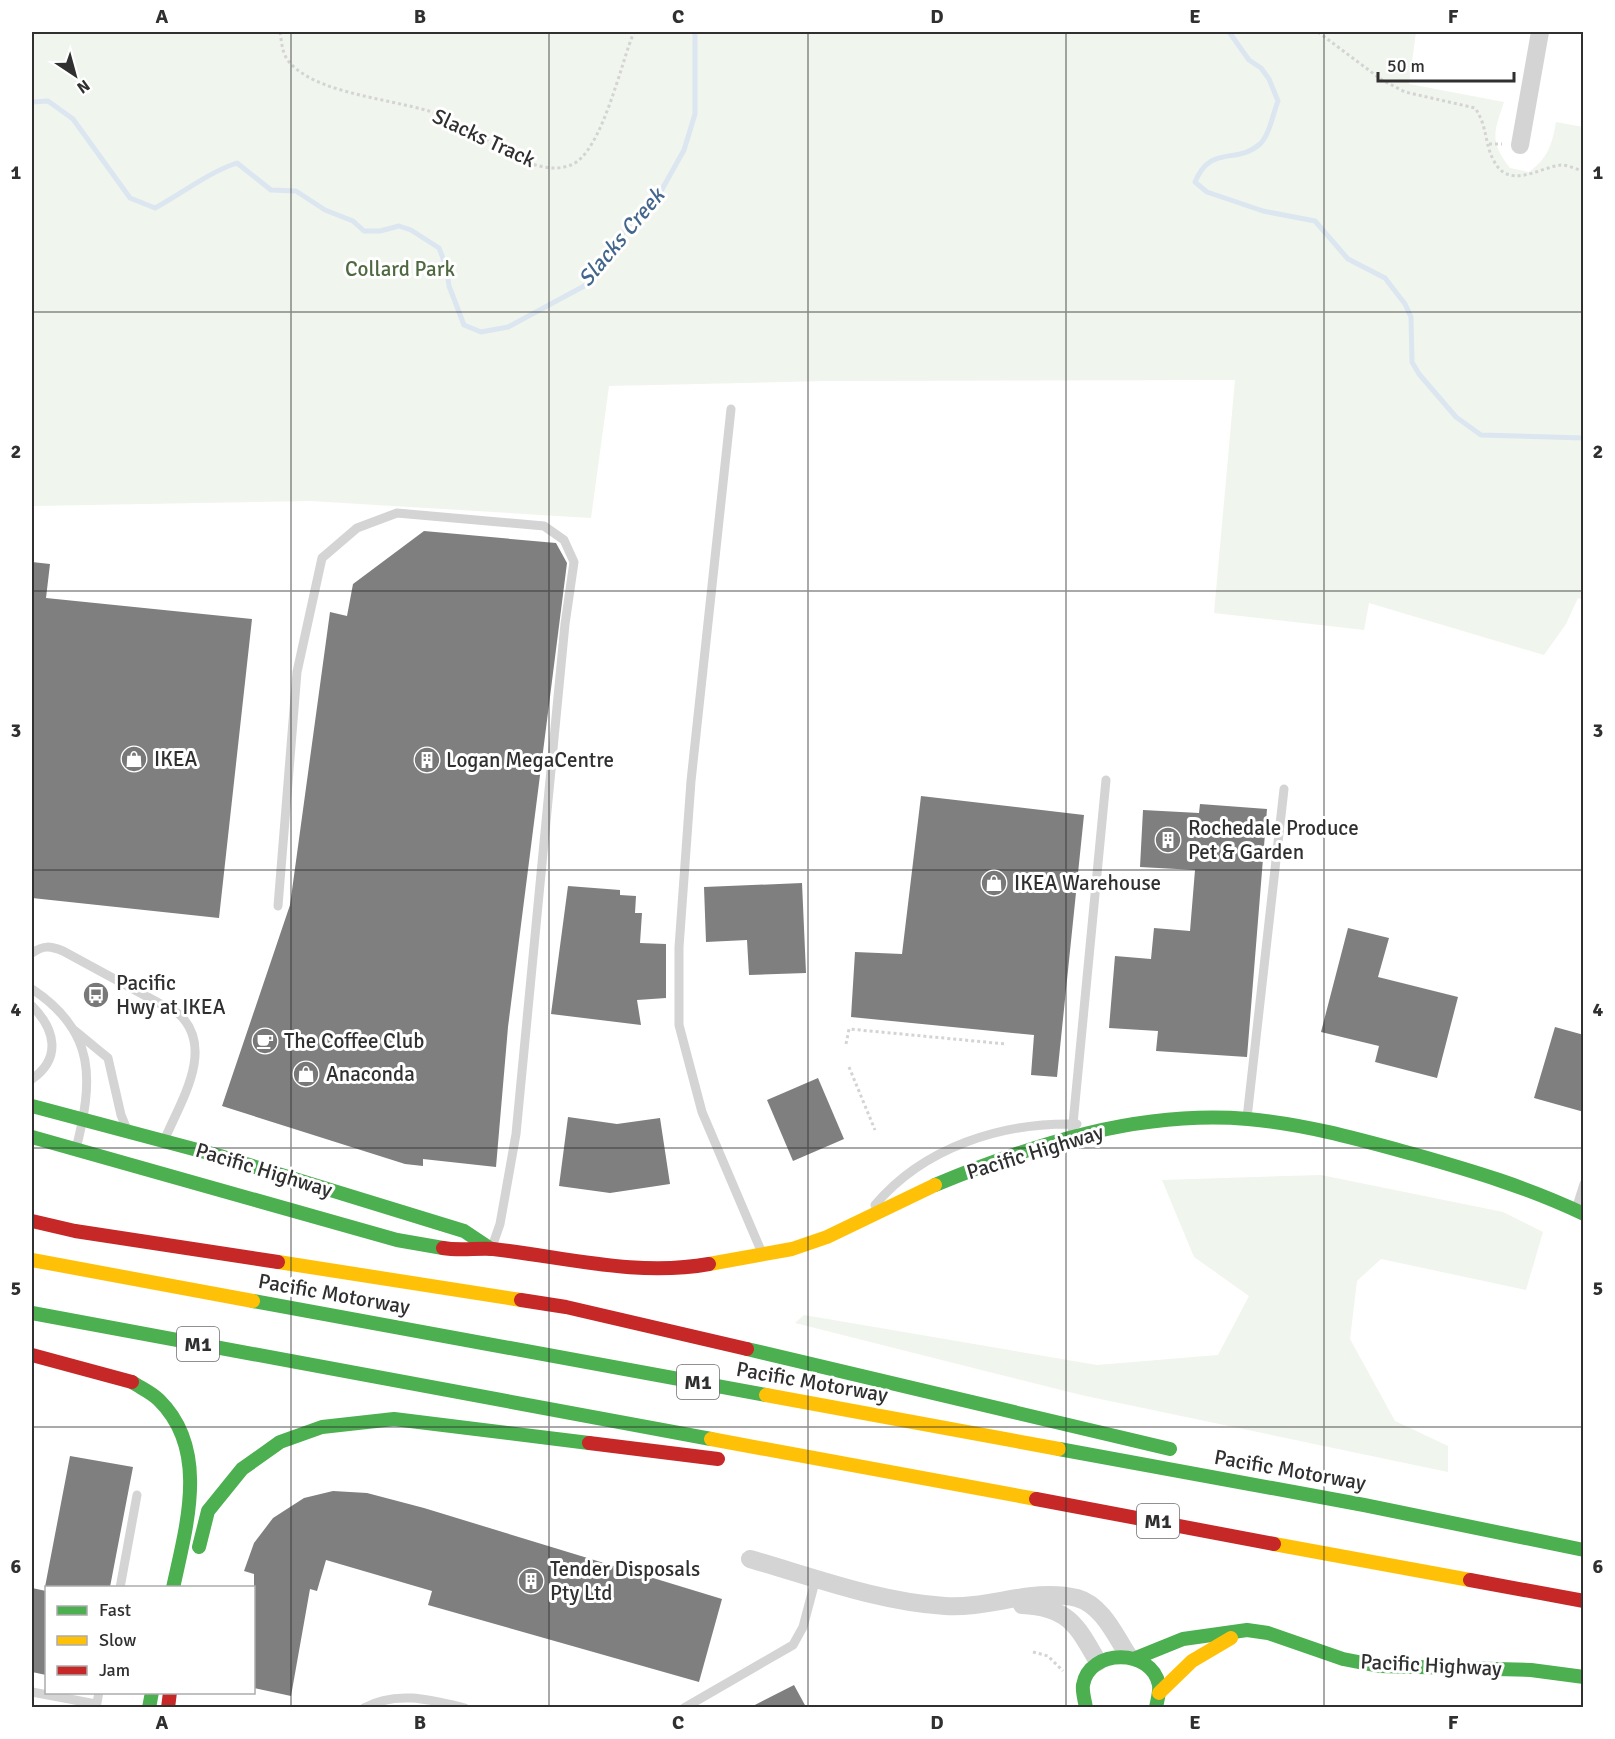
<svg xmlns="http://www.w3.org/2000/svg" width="1615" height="1739" font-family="Signika,sans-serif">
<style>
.green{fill:#f0f5ed}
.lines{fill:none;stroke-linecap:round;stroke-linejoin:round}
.stream{stroke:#dce6f0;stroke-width:5}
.building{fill:#7f7f7f}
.path{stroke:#d4d4d4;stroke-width:3;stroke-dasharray:3 3;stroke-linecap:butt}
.lane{stroke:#d4d4d4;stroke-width:9}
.street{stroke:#d4d4d4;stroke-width:18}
.fast{stroke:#4caf50;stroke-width:14}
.slow{stroke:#ffc107;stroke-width:14}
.jam{stroke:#c62828;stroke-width:14}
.grid{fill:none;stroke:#303030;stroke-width:1.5;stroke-opacity:0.55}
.labels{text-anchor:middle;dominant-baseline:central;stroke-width:6;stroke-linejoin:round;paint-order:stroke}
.shield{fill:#fff;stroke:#6e6e6e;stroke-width:1.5}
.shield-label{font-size:20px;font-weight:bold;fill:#303030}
.street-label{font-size:21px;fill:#303030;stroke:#fff}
.park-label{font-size:21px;fill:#4e6940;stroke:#fff}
.poi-label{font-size:21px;fill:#303030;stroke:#fff;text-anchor:start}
.water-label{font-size:22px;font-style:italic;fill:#43668d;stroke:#fff}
.neatline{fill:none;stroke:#303030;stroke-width:2}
.grid-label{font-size:20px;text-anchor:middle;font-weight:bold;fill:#303030}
</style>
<rect width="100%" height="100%" fill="#fff"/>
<!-- green -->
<path class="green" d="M32 32H1416L1409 84 1504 102C1494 132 1489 141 1510 168L1529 172C1548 158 1552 145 1556 122L1583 127V600L1578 598 1566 624 1544 655 1369 603 1364 630 1214 613 1235 380 827 381 609 386 591 518 311 501 32 506Z
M1321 1175 1503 1212 1543 1232 1526 1290 1381 1259 1357 1281 1350 1339 1395 1421 1448 1446V1472L1081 1395 795 1323 804 1315 1097 1365 1218 1355 1249 1296 1194 1257 1162 1180Z"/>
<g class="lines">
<!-- stream -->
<path class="stream" d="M1229 32 1249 60 1261 68 1269 79 1278 101C1273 113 1270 134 1260 144 1236 165 1211 144 1195 182L1207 192 1263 211 1315 221 1348 259 1385 278 1405 304 1411 317 1412 362 1419 374 1456 417 1481 435 1584 438
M32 102 48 101 73 119 130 198 155 208C183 193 207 173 237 163L271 190 296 191 325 210 353 221 364 231H380L399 226 411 230 439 248 446 266 449 286 464 325 481 332 508 327 586 285 636 215 660 193 684 150 695 114V32"/>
</g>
<!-- building -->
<path class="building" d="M424 531 556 543 567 563 508 1027 496 1167 423 1159V1166L405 1164 222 1106 290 905 330 612 347 616 353 584Z
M32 562 50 564 46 598 252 619 219 918 32 898Z
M921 796 1084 815 1057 1077 1031 1075 1034 1035 851 1017 855 952 902 954Z
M1200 804 1267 809 1247 1057 1156 1051 1158 1031 1109 1028 1115 956 1151 959 1154 928 1190 931 1195 870 1140 867 1143 810 1199 813Z
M802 883 806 973 749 975 747 940 706 942 704 887Z
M568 886 620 890V895L636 896 635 913H642L640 943 666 944V998L637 1000 641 1025 551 1014Z
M1348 928 1389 938 1378 977 1458 997 1437 1078 1375 1062 1379 1046 1321 1032Z
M1555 1027 1584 1035V1112L1534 1098Z
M818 1078 844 1139 793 1161 767 1100Z
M568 1117 617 1124 660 1118 670 1184 610 1193 559 1186Z
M70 1456 133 1467 110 1587H45Z
M333 1491 367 1493 424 1508 722 1599 699 1682 428 1605 432 1591 326 1560 317 1591 310 1589 291 1696 254 1688V1574L244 1571 254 1543 273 1518 304 1498Z
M32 1588 46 1591V1675L32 1672Z
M794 1685 806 1707H751Z"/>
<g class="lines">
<!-- path -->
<path class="path" d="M280 32C282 44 282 56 292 65 325 98 408 99 451 119 483 134 532 180 571 165 602 153 621 62 634 32
M1318 32 1382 80 1405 92 1475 108C1488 127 1484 143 1494 161 1509 190 1538 168 1561 165 1568 165 1577 169 1584 172
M1489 144H1502
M846 1044 849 1029 1006 1044
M849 1067 875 1130
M1033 1652 1048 1656 1063 1671"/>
<!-- lane -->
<path class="lane" d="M731 409 691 781 679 947V1025L702 1112 762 1253
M278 906 297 672 322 558 357 528 397 513 544 526 564 540 574 562 565 624 516 1134 500 1224 492 1247
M32 953C44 945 50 946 63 951L179 1014C216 1049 180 1102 164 1141
M32 989C97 1032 93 1081 76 1149
M32 1006C55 1029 62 1058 32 1079
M74 1030 108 1058 121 1115 126 1127
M1247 1118 1284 789
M1072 1134 1106 780
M875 1205C924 1147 1002 1122 1077 1124
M1576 1209 1584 1184
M120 1588 137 1495
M32 1692 96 1704
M96 1708 99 1692
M364 1708C396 1690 432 1700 465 1708
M684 1708 793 1645 803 1627 816 1578"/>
<!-- street -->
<path class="street" d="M1520 145 1540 32
M750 1559C813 1577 879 1602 945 1606 990 1609 1033 1587 1077 1598 1102 1605 1115 1635 1128 1655
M1022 1605C1068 1607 1077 1625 1098 1662"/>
<!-- fast -->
<path class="fast" d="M32 1106 220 1156 464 1231 491 1249
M32 1137 397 1240 443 1248
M935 1185C1033 1144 1140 1110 1248 1119 1305 1124 1358 1139 1413 1154 1473 1171 1527 1187 1584 1214
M253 1301 766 1395
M32 1313 711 1439
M747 1349 1170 1449
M132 1382C141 1388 151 1392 159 1400 210 1450 186 1527 173 1588
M1059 1449 1364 1505 1584 1550
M199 1547 208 1511 242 1469 280 1442 322 1427 394 1419 589 1443
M1136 1658 1183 1639 1247 1630 1268 1633 1343 1659 1379 1666 1531 1670 1584 1677
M149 1708 152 1692
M1086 1708C1085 1701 1082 1692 1083 1685 1089 1648 1152 1648 1159 1685 1160 1692 1157 1701 1156 1708"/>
<!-- slow -->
<path class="slow" d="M32 1260 253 1301
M278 1262 521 1300
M709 1264 792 1249 827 1237 935 1185
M766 1395 1059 1449
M711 1439 1036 1499
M1274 1544 1470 1580
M1159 1693 1192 1661 1231 1638"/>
<!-- jam -->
<path class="jam" d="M32 1221 75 1231 278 1262
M443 1248C459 1251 476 1248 493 1249 565 1257 637 1277 709 1264
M521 1300 566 1307 747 1349
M32 1355 132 1382
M589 1443 718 1459
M1036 1499 1274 1544
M1470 1580 1584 1601
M168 1708 170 1692"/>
</g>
<!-- grid -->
<path class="grid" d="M291 32V1708M549 32V1708M808 32V1708M1066 32V1708M1324 32V1708M32 312H1584M32 591H1584M32 870H1584M32 1148H1584M32 1427H1584"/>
<!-- icons -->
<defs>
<g id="shop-disc" transform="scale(1.35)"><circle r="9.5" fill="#787878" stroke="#fff"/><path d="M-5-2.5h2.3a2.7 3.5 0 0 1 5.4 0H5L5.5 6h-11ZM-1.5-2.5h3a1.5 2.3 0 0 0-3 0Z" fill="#fff"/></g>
<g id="building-disc" transform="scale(1.35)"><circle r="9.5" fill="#787878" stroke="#fff"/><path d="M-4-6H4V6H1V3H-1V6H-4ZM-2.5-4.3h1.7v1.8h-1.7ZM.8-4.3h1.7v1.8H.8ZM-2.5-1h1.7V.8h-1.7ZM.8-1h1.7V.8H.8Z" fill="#fff"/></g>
<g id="bus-disc" transform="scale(1.35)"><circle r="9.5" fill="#787878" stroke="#fff"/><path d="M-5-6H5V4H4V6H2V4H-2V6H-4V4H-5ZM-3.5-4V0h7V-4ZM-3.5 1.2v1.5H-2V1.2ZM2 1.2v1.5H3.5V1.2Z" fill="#fff"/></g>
<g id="cafe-disc" transform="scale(1.35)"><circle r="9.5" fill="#787878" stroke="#fff"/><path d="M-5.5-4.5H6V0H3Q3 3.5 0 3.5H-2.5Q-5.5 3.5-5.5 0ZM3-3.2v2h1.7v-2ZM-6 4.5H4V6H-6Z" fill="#fff"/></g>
</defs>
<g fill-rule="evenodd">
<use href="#shop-disc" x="134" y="759"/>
<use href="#building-disc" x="427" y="760"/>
<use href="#building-disc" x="1168" y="840"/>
<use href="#shop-disc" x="994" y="883"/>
<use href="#bus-disc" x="96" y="995"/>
<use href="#cafe-disc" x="265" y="1041"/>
<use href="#shop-disc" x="306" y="1074"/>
<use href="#building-disc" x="531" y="1581"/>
</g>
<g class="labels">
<!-- shield labels -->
<g class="shield">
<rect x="177" y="1327" width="42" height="34" rx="4.5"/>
<rect x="677" y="1365" width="42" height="34" rx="4.5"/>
<rect x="1137" y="1504" width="42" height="34" rx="4.5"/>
</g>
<g class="shield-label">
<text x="198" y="1344">M1</text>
<text x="698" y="1382">M1</text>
<text x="1158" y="1521">M1</text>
</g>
<!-- street labels -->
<g class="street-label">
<text transform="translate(484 138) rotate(25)">Slacks Track</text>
<text transform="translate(1035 1152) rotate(-17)">Pacific Highway</text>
<text transform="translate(264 1170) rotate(17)">Pacific Highway</text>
<text transform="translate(334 1294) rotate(10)">Pacific Motorway</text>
<text transform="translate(812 1382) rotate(10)">Pacific Motorway</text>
<text transform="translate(1290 1470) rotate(10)">Pacific Motorway</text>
<text transform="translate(1431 1665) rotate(3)">Pacific Highway</text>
</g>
<!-- park labels -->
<g class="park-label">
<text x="400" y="269">Collard Park</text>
</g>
<!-- poi labels -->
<g class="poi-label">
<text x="154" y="759">IKEA</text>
<text x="446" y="760">Logan MegaCentre</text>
<text x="1188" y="828">Rochedale Produce<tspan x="1188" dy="24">Pet &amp; Garden</tspan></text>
<text x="1014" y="883">IKEA Warehouse</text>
<text x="116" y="983">Pacific<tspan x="116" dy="24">Hwy at IKEA</tspan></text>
<text x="284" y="1041">The Coffee Club</text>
<text x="326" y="1074">Anaconda</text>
<text x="550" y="1569">Tender Disposals<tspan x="550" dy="24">Pty Ltd</tspan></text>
</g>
<!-- water labels -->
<g class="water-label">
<text transform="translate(621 237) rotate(-50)">Slacks Creek</text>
</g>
</g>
<!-- border -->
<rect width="1615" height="1739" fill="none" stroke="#ffffff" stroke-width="66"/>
<!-- legend -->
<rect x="45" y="1586" width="210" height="108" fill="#ffffff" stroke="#acacac" stroke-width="1.5"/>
<rect x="57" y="1606" width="30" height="9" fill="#4caf50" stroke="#acacac" stroke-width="1.5"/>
<text x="99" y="1616" font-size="18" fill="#303030">Fast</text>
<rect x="57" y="1636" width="30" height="9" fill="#ffc107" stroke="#acacac" stroke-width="1.5"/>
<text x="99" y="1646" font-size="18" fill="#303030">Slow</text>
<rect x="57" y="1666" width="30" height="9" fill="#c62828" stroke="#acacac" stroke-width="1.5"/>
<text x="99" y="1676" font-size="18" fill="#303030">Jam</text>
<!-- north arrow -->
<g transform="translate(75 75) rotate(144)" stroke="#ffffff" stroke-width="4.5" paint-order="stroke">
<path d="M0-4.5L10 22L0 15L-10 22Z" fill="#303030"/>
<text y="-9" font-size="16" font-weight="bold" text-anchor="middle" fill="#303030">N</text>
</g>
<!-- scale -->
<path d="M1378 72v9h136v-9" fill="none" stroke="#303030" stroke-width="3"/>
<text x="1387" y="72" font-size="18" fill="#303030" stroke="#ffffff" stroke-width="4.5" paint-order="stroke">50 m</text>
<rect x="33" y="33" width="1549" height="1673" class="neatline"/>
<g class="grid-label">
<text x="162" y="23">A</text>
<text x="420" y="23">B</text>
<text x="678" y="23">C</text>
<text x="937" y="23">D</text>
<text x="1195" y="23">E</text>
<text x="1453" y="23">F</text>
<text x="16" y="179">1</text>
<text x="1598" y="179">1</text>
<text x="16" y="458">2</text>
<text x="1598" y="458">2</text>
<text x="16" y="737">3</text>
<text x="1598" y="737">3</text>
<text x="16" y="1016">4</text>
<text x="1598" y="1016">4</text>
<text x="16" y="1295">5</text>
<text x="1598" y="1295">5</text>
<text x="16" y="1573">6</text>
<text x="1598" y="1573">6</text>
<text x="162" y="1729">A</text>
<text x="420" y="1729">B</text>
<text x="678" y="1729">C</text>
<text x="937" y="1729">D</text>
<text x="1195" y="1729">E</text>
<text x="1453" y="1729">F</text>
</g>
</svg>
